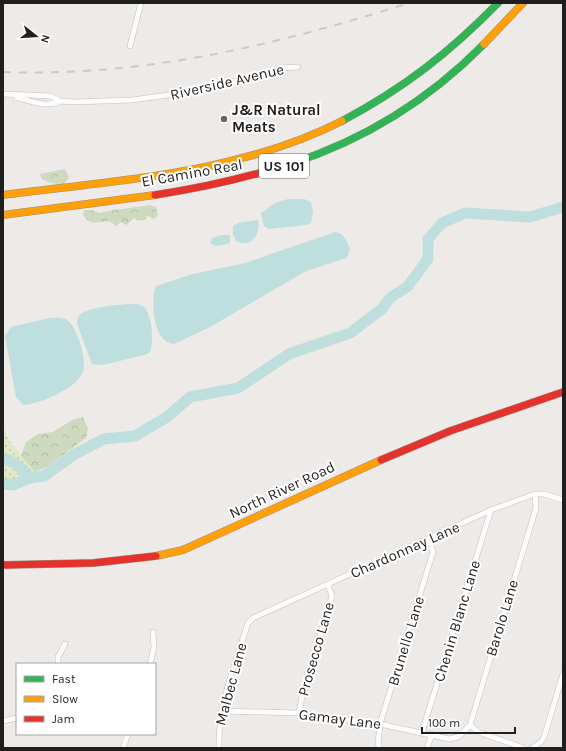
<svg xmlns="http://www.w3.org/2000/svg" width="566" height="751" font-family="Karla,sans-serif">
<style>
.grass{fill:url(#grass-dots)}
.forest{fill:url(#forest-crowns)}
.water{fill:#bedfde}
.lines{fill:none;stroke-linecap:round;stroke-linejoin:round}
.river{stroke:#bedfde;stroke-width:11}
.street-casing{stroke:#c3c1c0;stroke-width:6}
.fast-casing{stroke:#979381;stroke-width:8}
.slow-casing{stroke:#979381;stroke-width:8}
.jam-casing{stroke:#979381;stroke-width:8}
.street{stroke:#fcfcfc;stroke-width:5}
.fast{stroke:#30b455;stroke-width:7}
.slow{stroke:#ff9f0a;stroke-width:7}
.jam{stroke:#e5322d;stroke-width:7}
.rail{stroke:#cbcbca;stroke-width:2;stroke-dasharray:8 8;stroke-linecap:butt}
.poi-dot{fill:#676665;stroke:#fff;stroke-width:1.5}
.labels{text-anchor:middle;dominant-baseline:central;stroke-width:4;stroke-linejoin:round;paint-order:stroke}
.shield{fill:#fff;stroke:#626262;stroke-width:1}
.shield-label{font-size:14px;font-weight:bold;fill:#1f1f1f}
.street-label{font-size:15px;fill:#1f1f1f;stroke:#fff}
.poi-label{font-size:15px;font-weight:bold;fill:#1f1f1f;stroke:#fff;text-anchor:start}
</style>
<defs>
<pattern id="grass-dots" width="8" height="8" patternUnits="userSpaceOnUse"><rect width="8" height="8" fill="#e0e8c9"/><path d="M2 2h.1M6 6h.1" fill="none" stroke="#c0c7ac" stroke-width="1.8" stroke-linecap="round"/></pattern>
<pattern id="forest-crowns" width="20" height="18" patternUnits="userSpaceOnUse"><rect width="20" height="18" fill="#cedabf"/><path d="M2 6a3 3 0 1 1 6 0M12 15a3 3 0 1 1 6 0" fill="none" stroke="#b0bba4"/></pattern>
</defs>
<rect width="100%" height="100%" fill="#edeae8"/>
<!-- grass -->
<path class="grass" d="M3 426 10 442 35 472 11 482H3Z"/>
<!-- forest -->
<path class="forest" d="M65 169 69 178 63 185 48 182 42 179 40 174Z
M149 205 156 207 158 216 154 219 147 216 146 219 138 221 134 218 127 225 121 222 116 226 109 221C98 222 89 226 83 215L84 210H92L99 213C115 209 132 208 149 205Z
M83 417 88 428 86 438 47 467 35 472 21 456 26 442 38 434 53 432 72 420Z"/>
<!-- water -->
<path class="water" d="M288 199H304L311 202 313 213 311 223 306 225 269 229 264 226 261 213 275 203Z
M258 220C261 234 252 249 236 241L233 235V226L238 223Z
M335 232C345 233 346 241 350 249L347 258 306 271 210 327 174 344C153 343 150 301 156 286L193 274 245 263Z
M221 235H230V243C223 245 216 248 210 243L212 238Z
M134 304C139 304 142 305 145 308 152 316 154 342 150 352L145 355 102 365 92 364 77 324C77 323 78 318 78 317 83 307 123 304 134 304Z
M49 318C55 318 62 317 67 320 78 327 88 363 82 374 74 389 40 404 23 405L16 397 5 336 11 327Z"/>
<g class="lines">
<!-- river -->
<path class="river" d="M3 458 15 463 31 478
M3 484 13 485 29 478 44 476 75 454 104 439 135 436 167 417 190 397 238 388 289 354 350 333 382 309 390 298 408 286 428 259V239L442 223 465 213 530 217 563 207"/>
<!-- street casing -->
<g class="street-casing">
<path id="street" d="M130 46 141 3
M3 94 51 96 60 101 74 102 132 100 190 92 250 78 281 68 298 67
M16 97C29 101 48 108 60 101
M58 664V657L65 644
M150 664 154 647 153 632
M221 711 299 713 380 724 449 739 458 737 470 725 536 508 535 494
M299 713 302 696 332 596 328 585
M3 721 17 718
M470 725 478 732 524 748
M422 732 491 510
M123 748 128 734
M219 748C218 705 235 664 248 623L253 618 491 510 535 494H544L563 500
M380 748 378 744 380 724 433 552 429 539
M427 748 432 734
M532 748 541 742 544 737 563 674"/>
</g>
<!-- fast casing -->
<g class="fast-casing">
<path id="fast" d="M342 121C404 88 449 53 498 3
M290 164C364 140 430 99 484 44"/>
</g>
<!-- slow casing -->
<g class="slow-casing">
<path id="slow" d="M484 44 523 3
M3 195C117 180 238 174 342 121
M3 215 155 195
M156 556 183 550 381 460"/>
</g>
<!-- jam casing -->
<g class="jam-casing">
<path id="jam" d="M155 195C201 188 246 178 290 164
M381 460 450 431 563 392
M3 565 93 563 156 556"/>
</g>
<!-- street -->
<use href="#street" class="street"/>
<!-- fast -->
<use href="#fast" class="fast"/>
<!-- slow -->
<use href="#slow" class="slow"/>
<!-- jam -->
<use href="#jam" class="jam"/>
<!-- rail -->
<path class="rail" d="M3 72C144 77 276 45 409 3"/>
</g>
<!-- markers -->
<circle class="poi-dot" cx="224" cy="119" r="4"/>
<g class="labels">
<!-- shield labels -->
<rect class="shield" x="259" y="154" width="50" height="24" rx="3"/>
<g class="shield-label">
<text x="284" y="166">US 101</text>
</g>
<!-- street labels -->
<g class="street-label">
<text transform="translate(227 82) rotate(-13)">Riverside Avenue</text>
<text transform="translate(192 173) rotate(-10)">El Camino Real</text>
<text transform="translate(282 490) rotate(-25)">North River Road</text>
<text transform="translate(405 550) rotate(-24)">Chardonnay Lane</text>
<text transform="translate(502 618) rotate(-73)">Barolo Lane</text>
<text transform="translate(457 621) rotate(-73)">Chenin Blanc Lane</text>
<text transform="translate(406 641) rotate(-73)">Brunello Lane</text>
<text transform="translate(316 649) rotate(-74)">Prosecco Lane</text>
<text transform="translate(231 684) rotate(-75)">Malbec Lane</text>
<text transform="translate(340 719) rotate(7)">Gamay Lane</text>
</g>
<!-- poi labels -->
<g class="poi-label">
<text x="232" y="110">J&amp;R Natural<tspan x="232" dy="17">Meats</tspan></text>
</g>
</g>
<!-- border -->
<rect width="566" height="751" fill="none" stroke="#1f1f1f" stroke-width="8"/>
<!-- legend -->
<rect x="16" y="663" width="140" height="72" fill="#ffffff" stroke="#a5a5a5"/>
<rect x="24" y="676" width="20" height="6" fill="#30b455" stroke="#a5a5a5"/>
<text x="52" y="683" font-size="12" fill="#1f1f1f">Fast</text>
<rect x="24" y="696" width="20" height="6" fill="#ff9f0a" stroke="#a5a5a5"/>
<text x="52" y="703" font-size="12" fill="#1f1f1f">Slow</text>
<rect x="24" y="716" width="20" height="6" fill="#e5322d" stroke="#a5a5a5"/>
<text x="52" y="723" font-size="12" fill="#1f1f1f">Jam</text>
<!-- north arrow -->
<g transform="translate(36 36) rotate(107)" stroke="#ffffff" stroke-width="3" paint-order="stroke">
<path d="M0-3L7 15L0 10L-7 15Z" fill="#1f1f1f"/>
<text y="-6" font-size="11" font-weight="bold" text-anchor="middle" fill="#1f1f1f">N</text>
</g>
<!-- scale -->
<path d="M422 727v6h93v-6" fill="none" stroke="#1f1f1f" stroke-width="2"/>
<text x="428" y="727" font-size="12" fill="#1f1f1f" stroke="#ffffff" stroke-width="3" paint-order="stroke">100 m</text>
</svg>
